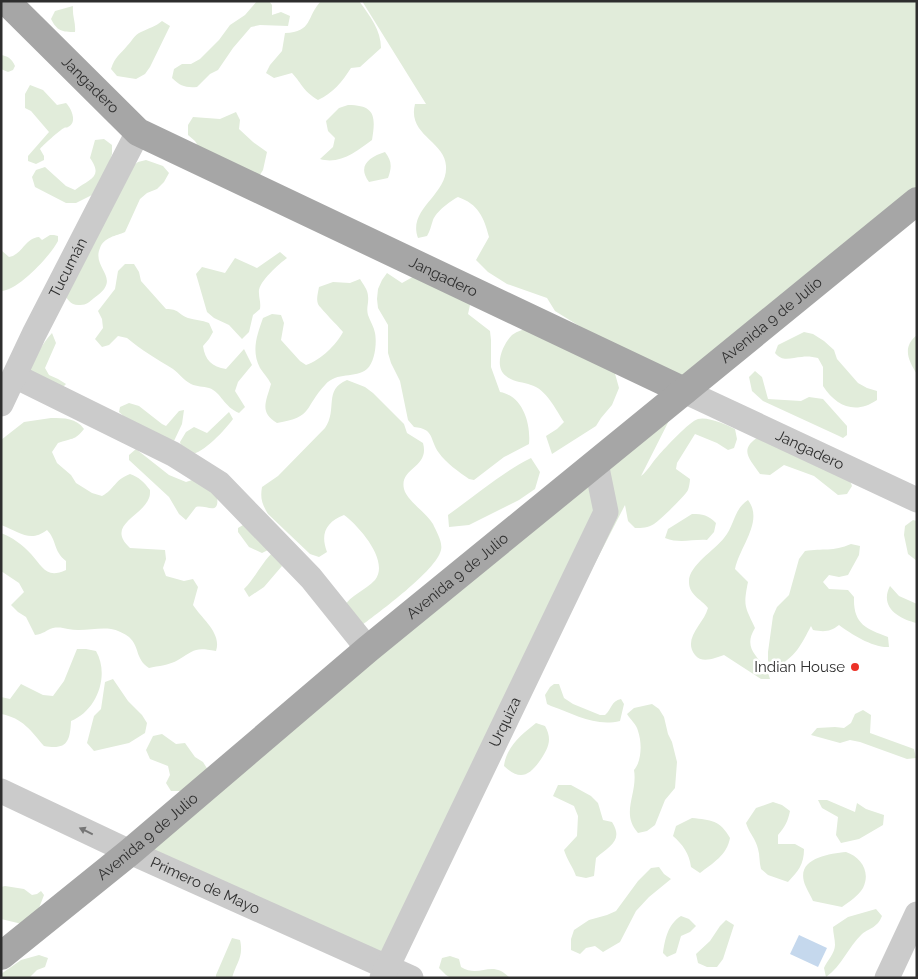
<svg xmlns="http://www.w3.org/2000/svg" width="918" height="979" font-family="Raleway,sans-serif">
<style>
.green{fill:#e1ecda}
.water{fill:#c5d8ed}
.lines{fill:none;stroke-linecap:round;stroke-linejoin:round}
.minor{stroke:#cbcbcb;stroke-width:25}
.major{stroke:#a6a6a6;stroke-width:28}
.oneway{fill:#757575}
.poi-dot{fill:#ec3228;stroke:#fff;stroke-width:2}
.labels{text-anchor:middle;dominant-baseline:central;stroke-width:5;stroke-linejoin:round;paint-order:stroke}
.street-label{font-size:15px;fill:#2e2e2e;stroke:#fff}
.poi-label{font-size:15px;fill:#2e2e2e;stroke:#fff;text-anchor:end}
</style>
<rect width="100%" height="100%" fill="#fff"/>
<!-- green -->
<path class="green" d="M257 1H269L272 5V15L281 12 290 16 288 26 260 25 251 27 233 48 218 70 210 74 197 87C186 88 180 86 172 78L174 69 182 64H191L200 59 219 40 230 25 245 15Z
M321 1H359C370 16 381 30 381 48L360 67 351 68C342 82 333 93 318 100 302 90 303 85 292 73L274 78 266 73 270 65 282 51 285 33C313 32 306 17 321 1Z
M362 1H917V201L684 391 641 476C648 471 652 462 658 456 665 448 690 421 698 419 707 416 728 425 735 429L737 439 734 448 728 450 717 443 695 434 677 463 676 469 690 479C690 482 689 487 688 490 685 496 660 520 654 524 648 528 642 528 635 528L628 521 625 505 387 967 130 852 684 391 555 311 547 298 507 284 488 272 476 260 489 237C484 217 478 204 458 197 450 201 436 212 433 220 431 226 430 231 427 236L418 238C407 209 448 195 446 166 445 141 407 135 415 104H426Z
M73 6C72 16 76 23 75 32 62 32 57 31 51 19L55 11Z
M162 21 170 26 150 67 145 74 136 79 117 76 111 69C115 56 120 55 127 46 132 41 134 35 141 32 149 28 155 27 162 21Z
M1 55C8 56 12 59 15 66L13 70 8 72 1 69Z
M30 85 43 90 57 105 66 103C71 108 78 122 68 127 67 128 65 127 64 128 61 129 41 147 40 149L44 156V160L36 164 28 161V156L49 132 31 111 25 108V94Z
M348 105C375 105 376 116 372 140 357 151 340 165 320 159L333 147 335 138 328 131 326 121 339 108Z
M236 112 240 120 239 129 253 142 267 152 263 170 258 178 200 149 195 141 188 135V125L193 117 220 119Z
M104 139 112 145V154L109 164 92 195 76 203H66L35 187 32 177 36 170 45 167 66 186 75 190C89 179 104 178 90 158L95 140Z
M385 152C392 161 392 167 388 178L369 182C357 166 369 157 385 152Z
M146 160 163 166 169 173 164 182 157 189 147 193 140 199 125 232C116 236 104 237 100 248 91 269 124 278 94 298 89 302 87 305 80 305 71 306 67 299 63 292L123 173 138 162Z
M50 235H54L58 236V241C51 255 18 291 1 291V250L9 257C22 255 25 238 39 237L42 240Z
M280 252 287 258C279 264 257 283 259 293 259 299 261 302 260 309L253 315 249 332 242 339 229 325 214 318 207 312 196 274 202 267 225 273 235 258 257 268Z
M125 264H134L139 272 141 281 166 309C179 309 178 314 188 318 195 320 202 320 209 323L213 332 209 339 203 346C205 360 212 367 226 369L244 349 252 365 238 382 235 391 245 407 239 413C224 407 221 392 209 388 203 386 197 387 191 384 183 380 179 373 173 369 157 359 141 350 127 338L118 336 109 345 102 347 95 339 103 328 102 319 98 311 115 289 118 271Z
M387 273 402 283 418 274 466 297 470 305 468 314 490 331 491 340V367L500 392C523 396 531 424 529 444L504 457 474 480 469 479C459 472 446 463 439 453 429 439 435 429 414 427L408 420 400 381 391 363 388 353V325L378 308 377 299 378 289 382 280Z
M360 279C363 284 368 290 368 296 369 303 366 308 368 315 370 321 374 327 375 333 377 343 375 362 367 369 355 379 337 371 325 385 304 407 314 417 277 423 259 412 266 402 271 384 268 378 264 374 260 368 251 351 257 335 263 318L272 314 281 315 284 323 281 340 300 361 306 365C321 360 336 345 343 332 340 328 319 307 318 304 316 299 318 293 319 287L333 282 350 283Z
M530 328 614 370 619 388 612 405 601 418 596 426 552 454 546 436 557 429 564 422C556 410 546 389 531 385 523 382 513 382 506 376 493 366 503 344 512 335 518 331 523 329 530 328Z
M804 332 813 334 824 341 834 350 837 359 858 383 867 388 877 391V400C855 415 836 406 823 386V367L818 358C813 357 807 356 802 357 792 357 783 363 775 353L778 345Z
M52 333 56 343 45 368 49 375 58 379 66 384 59 391 29 374C33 360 42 344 52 333Z
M917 335V374C908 360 902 347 917 335Z
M755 371 762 377 768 399 801 401 809 397 823 399 847 426V435L843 438 839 436 763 401 752 391 749 377Z
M347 380 365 387 373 393 404 424 407 433 423 443C430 468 399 467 404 489 407 501 426 512 433 524 436 531 443 542 441 550 436 571 379 612 361 626L343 608C351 594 365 591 375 580 390 561 359 526 344 515 326 522 320 534 327 552L319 557 310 554 268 514C262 504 260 498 262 487L278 476 325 428C338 409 323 390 347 380Z
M129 403 139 406 162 424 166 426 179 411 184 410 182 424 174 441 129 421 119 412 120 407Z
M229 412 233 419C226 429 202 455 190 454 187 453 184 452 182 451L180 442 186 432 194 427 207 433Z
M51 418C65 418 76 418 84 429 75 441 71 438 58 443L52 452 57 463 71 475 76 483 92 493 102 496C115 489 114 480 130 474 139 477 144 482 150 490 150 493 150 496 149 498 142 517 105 525 130 548L165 550 166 559 163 568 166 576 184 581 193 579 198 587 193 605C202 619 222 633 216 651 194 647 195 650 178 660 170 665 158 666 149 668 135 659 140 647 129 637 124 633 117 630 111 629 98 627 82 632 68 629 63 628 59 627 53 628 46 630 44 634 35 635L26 617 18 612 11 605 24 592 19 583 1 571V533C12 537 23 545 31 554 43 567 46 579 66 570V561C53 551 57 540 47 530 30 543 20 532 1 525V440L24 422Z
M760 436 849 478 852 486 847 494 838 495 814 476 784 465 770 475 760 474C749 458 738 449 760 436Z
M136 449 169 475 186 482 195 479 217 496C220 517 206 504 196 507L186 520 179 514 169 497 129 460V455Z
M531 458 540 472 535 489 519 500 469 525 449 527 448 515C476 495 501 473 531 458Z
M748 500C764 521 740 546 735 569L748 582C743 607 745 606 755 628 740 652 765 658 770 679H761L724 655C715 658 702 664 695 655 682 638 704 624 708 608 701 599 689 595 689 582 688 566 715 550 724 538 735 525 733 510 748 500Z
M692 514C703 514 708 515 716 523L714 532 707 540C692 539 680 544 665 538L668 529Z
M913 520 917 521V561L908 554 904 535 905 526Z
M243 525 270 549 262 553 249 547 238 532V528Z
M851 544 860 546 859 555 848 575 839 577 829 575 823 582 829 589 848 590 854 597C853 624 866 629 888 637L889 647C873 648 851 634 839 625 830 632 824 632 813 630L811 626C802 643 795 659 775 667L768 661V652L773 616 777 607 789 595 799 559 805 551C823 548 833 552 851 544Z
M274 551 282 566 264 587 249 597 244 589C256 577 262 562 274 551Z
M890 586 899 596 917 604V623C899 619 879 607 890 586Z
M77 649H86L96 651C110 675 97 711 71 721 70 742 67 750 44 746 31 731 23 718 1 714V697L10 699 21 684 43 695 53 696 64 681Z
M113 679 128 701 142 715 147 723 145 733 129 743 94 751 87 743 94 716 101 709 105 682Z
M554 684H559L564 698 573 704 600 715H605C612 709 611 701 621 699L624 704 620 721C595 727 574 714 551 706L547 704 545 695 550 687Z
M652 704 659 709 664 717 668 734 672 742 677 762 675 788 665 800 655 825 647 831 638 833C620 813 638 794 634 770 642 761 642 742 638 731 637 725 630 719 627 714L634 708Z
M863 710 871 715 870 733 914 749 916 758 907 759 860 742 850 740 840 743 811 735 817 728 835 727 844 728 851 723 855 714Z
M536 723 545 726C553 740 548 749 539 762 528 777 519 780 504 766 506 747 522 734 536 723Z
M162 734 176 744 185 743 195 757 203 762 208 770 181 791H171L166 783 170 775 168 766 150 759 146 750 153 736Z
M558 785H571L591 796 598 803 603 820 612 822C624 841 609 846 596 858L594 876 586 878 576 876C573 867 567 860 564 850L577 836 578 816 574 806 553 796Z
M818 800H827L855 812 857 803 866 809 884 815 883 825 859 839 841 843 836 835 838 817 822 808Z
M773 802 782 805 790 811C788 821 785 827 778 835V844H795L804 849C804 865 798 871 788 882L768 875 761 869C759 862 760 855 758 849 756 839 749 833 746 823L756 808Z
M692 818C711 820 720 820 730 838 727 855 713 863 700 873L691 867C689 853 683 845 673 836L676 826Z
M846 852C861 857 871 872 863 888 858 896 849 902 842 907L813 901C811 896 808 892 806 887 793 859 827 854 846 852Z
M659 867 664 874 671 879 649 897 636 911 620 942 603 952 595 946 586 948 580 954 571 950V939L574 930 589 920 607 915 616 911 638 881 651 868Z
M5 886 24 889 32 895 37 894 41 891 44 895 39 908 22 924 1 919V887Z
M876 909 882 916C877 928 871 927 862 934 848 947 842 966 826 977L824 968C827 961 835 953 835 945 835 939 833 933 833 927L848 917Z
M681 916 689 919 696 926 690 932 681 936 676 953 667 957 663 953C665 939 668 924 681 916Z
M726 920 734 925 723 959 717 967H707L698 963 696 954 710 941 720 926Z
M232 938 240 940C244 957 236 963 232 978H216V975Z
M39 955 48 958 45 967 37 970 29 978H1V974L21 960Z
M450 956 459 959 461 967C481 979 491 958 510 978H451L446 975 439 968 442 958Z"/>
<!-- water -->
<path class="water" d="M799 935 827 948 818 967 790 954Z"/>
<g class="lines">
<!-- minor -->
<g class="minor">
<path d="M15 376 173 454 219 483 311 578 368 649"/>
<path id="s1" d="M684 391 917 500"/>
<path id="s2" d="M1 404 34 334 138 132"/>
<path id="s3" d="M1 791 130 852 411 978"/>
<path id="s4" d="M382 978 606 512 596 463"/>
<path d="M887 978 917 914"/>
</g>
<!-- major -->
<g class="major">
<path id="s5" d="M6 1 138 132 684 391"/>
<path id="s6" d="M1 956 130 852 368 649 917 201"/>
</g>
</g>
<!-- one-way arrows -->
<defs><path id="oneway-solid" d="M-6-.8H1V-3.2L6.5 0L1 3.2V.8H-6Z" transform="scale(1.25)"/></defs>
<use class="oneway" href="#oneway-solid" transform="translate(86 831) rotate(-154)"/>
<!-- markers -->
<circle class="poi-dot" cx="855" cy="667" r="5"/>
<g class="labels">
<!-- street labels -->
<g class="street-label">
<text stroke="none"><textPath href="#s5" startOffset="119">Jangadero</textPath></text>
<text stroke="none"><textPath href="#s2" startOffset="152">Tucumán</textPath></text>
<text stroke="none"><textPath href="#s5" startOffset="524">Jangadero</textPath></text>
<text stroke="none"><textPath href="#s6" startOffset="999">Avenida 9 de Julio</textPath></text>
<text stroke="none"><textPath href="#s1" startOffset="139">Jangadero</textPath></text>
<text stroke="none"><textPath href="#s6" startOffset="594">Avenida 9 de Julio</textPath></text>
<text stroke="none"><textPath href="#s4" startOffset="284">Urquiza</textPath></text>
<text stroke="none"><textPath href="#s6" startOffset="189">Avenida 9 de Julio</textPath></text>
<text stroke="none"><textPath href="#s3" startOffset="225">Primero de Mayo</textPath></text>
</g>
<!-- poi labels -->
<g class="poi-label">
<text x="845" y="667">Indian House</text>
</g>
</g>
<!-- border -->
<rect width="918" height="979" fill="none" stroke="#2e2e2e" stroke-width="5"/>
</svg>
